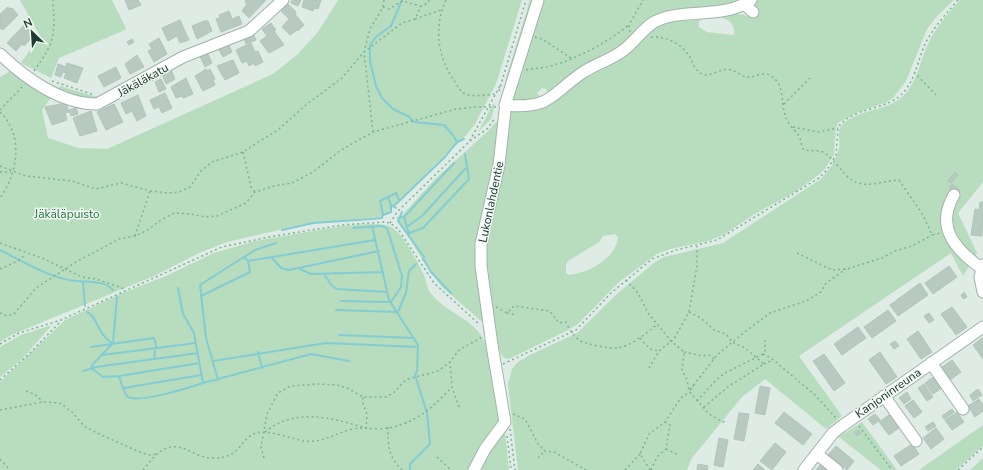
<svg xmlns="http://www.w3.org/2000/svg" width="983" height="470" font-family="'Nunito Sans',sans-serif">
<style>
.green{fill:#b7ddbe;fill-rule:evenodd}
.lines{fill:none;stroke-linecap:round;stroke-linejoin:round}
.stream{stroke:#84ccd3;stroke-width:2}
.building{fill:#b7c9c0;stroke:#b1c5bb}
.minor-casing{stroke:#a2b3ac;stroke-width:13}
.path{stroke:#7eb09c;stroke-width:1.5;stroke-dasharray:2 3;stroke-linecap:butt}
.minor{stroke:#fff;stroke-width:11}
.labels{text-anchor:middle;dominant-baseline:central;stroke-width:3;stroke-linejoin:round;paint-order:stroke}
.street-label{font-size:12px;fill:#203b32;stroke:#f0f8f3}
.park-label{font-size:12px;fill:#287440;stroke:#f0f8f3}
</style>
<rect width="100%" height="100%" fill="#dfebe5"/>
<!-- green -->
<path class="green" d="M20 0H112L126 28 125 30 59 58 51 78 21 63 40 36Z
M338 0H522L496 84 475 124 463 139 439 161 386 214 380 217 309 223 227 242 199 253 154 276 11 335 0 342V77L12 70 37 91 51 98 42 110 48 138 79 148 107 149 273 74 298 54 318 32Z
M530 0H536L502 104 506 78Z
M540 0H747L673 13 536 102 514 101 512 99ZM542 88 546 89 548 93 541 98 537 93Z
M755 0H954L938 15 927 29 906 81 893 98 887 102 856 113 838 123 836 127 834 154 825 169 817 176 798 190 753 215 725 234 708 241 670 249 657 254 619 282 578 324 568 330 509 359 504 358 500 352 494 329 483 252 507 110 532 112 539 110 657 25 685 18 698 19 706 16 735 13 752 17ZM715 16C725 18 736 22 734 34L732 35 707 32 699 27V21L707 17ZM615 234 618 237C616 259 588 273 569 275L566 273V265L568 261 599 242 603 236Z
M960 0H983V182L958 213 977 253 963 276 951 253 799 356 842 416 826 429 765 379 742 397 692 458 687 470H518L508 384 512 369 518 362 530 355 577 333 618 293 654 263 664 257 723 243 821 179C829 170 836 161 839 148 841 141 836 131 842 125 857 109 886 112 903 96 917 83 920 61 928 44 935 28 948 14 960 0Z
M60 86 101 98C87 101 71 96 58 90Z
M493 104H495L491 119 478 132Z
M499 119 498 157 478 244 484 320 481 321 441 286 422 259 398 220 435 179 487 132Z
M367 224C376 224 387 223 394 229 404 236 418 263 424 275 426 280 426 286 430 292 448 317 476 315 489 351L501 418 467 470H0V382L65 320 120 294 166 276 214 253 255 241 342 226Z
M52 325 23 358 0 377V347L21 335Z
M862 422 897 470H881L839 437Z
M983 425V446L956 470H919Z
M505 433 509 470H478L501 435Z
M983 458V470H970Z"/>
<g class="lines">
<!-- stream -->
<path class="stream" d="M457 142 464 139
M388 197 391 205 396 208
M394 206 445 157 457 142 453 135 444 125 414 122 408 116 393 109 382 98 376 86 370 61V45L377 36 391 26 402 0
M402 212 398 221 424 257 423 260
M383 215 391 212V205
M404 217 409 234
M398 218 404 217 454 163
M371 219 382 218 383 214 380 201 396 193 399 200
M372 226 389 300 418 345 417 371 415 375 427 413 430 444 410 464V470
M408 226 422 216 465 169
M282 230 313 223 371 219
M409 233 423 228 469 179 465 154
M0 250C22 261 45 275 69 280 82 283 104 279 113 290
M272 258 281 268 289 270 379 251
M424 260 431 272 451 293
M248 261 375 240
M300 269 311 274 383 272
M324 274 332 286 337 289 387 292
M83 282 85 306
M178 288 183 314 194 333 203 383 311 354 349 361
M201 296 250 272 248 261 244 257
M117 297 113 343 93 364 91 368 103 377 119 376C121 382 123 391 127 396 135 405 191 387 203 383
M341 301 391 302 401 287 402 276 387 228 381 226 353 228
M336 310 398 312 406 293 409 271 416 264
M87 312C98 317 97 334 112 343
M339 335 414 338
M91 347 154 338 156 345 154 359
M258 352 262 368
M102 355 196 343
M213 361 326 343 418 347
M83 371 96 367 198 353
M119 376 200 363
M218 380 206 338 200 285 255 250 276 243
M124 388 201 375"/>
</g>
<!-- building -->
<path class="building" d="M125 0H138L141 5 129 10Z
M246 0H266L249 18 242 11 247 4 245 2Z
M292 0H301L298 6 291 3Z
M304 0H321L318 9 314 8 313 11 302 7Z
M288 4 296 12 295 14 304 25 298 31 297 30 290 35 282 27 289 19 281 11Z
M8 7 10 9 12 8 18 15 3 30 0 28V14Z
M229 11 232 19 239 16 242 24 221 32 216 19 220 18 219 15Z
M180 20 189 40 180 43 177 36 168 41 162 28Z
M204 21H208L212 31 197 39 192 26Z
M271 23 276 30 274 31 284 45 269 53 260 41 267 36 262 29Z
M25 24 35 34 24 46 22 44 16 51 7 43Z
M253 33 256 40 246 44 243 37Z
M159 38 167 54 154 62 148 51 152 49 149 44Z
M132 39 134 42 129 45 127 42Z
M228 43 232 52 223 57 218 48Z
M251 43 255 52 258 51 263 62 255 66 254 63 249 66 247 61 242 63 236 50Z
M207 52 212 63 205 67 200 56Z
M137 55 144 67 130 74 125 64Z
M233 60 239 73 225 80 217 66Z
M67 63 83 68 77 83 64 78 66 73 63 72 61 77 55 75 58 64 66 67Z
M116 67 121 78 104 87 98 76Z
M206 69 207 71 210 69 215 79 213 80 215 85 203 91 195 76Z
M171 70 175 79 166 84 162 74Z
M186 78 193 94 183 98 182 96 176 98 171 87Z
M161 79 166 89 159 92 155 82Z
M165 93 172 108 162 113 159 107 154 109 150 100Z
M138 95 146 116 137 121 132 111 126 114 121 103Z
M66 103 69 112 65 113 67 120 52 125 45 107Z
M114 104 123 122 106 130 97 112Z
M76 108 78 114 71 116 69 110Z
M91 111 97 131 80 136 73 118Z
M955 172 958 175 951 183 948 181Z
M952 184 960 190 957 193 949 187Z
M980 202H983L982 236 971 235 975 209 979 210Z
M949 266 957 277 933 294 925 283Z
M920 283 928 295 898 316 890 305Z
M964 292 967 297 963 299 961 295Z
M952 307 967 327 956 335 941 314Z
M888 310 896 321 872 338 864 327Z
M929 313 934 320 929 323 924 316Z
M858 327 866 338 842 355 834 344Z
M918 331 932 352 921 359 907 339Z
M982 338 983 340V359L973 345Z
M895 341 899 346 894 349 890 344Z
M880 352 897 377 886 384 869 360Z
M824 354 845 383 834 391 813 361Z
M952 360 961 372 950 380 941 368Z
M935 376 943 387 933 394 925 383Z
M924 384 933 397 927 401 918 388Z
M760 386 770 388 765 415 755 413Z
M978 389 982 395 973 401 970 395Z
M907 392 911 399 904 404 899 398Z
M979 399 983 405V411L975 417 968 406Z
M913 400 922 412 914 418 905 406Z
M952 409 954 412 944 419 942 416Z
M784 412 812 434 803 445 775 423Z
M957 412 964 422 952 430 945 420Z
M739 413 749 414 744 441 734 439Z
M875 414 880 420 873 425 868 419Z
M889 415 899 428 889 435 879 422Z
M933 422 936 426 928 431 925 427Z
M936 428 944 439 931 449 923 438Z
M859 430 861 433 857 436 855 432Z
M719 438 728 440 723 467 714 465Z
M775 443 786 452 772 470 760 461Z
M912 444 919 454 901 466 894 456Z
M836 446 854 461 847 470 828 455Z
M698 464 708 466 707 470H697Z
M758 464 765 470H753Z
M821 464 829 470H816Z"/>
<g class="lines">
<!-- minor casing -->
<g class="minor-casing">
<path id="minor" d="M744 4 753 12
M0 54C25 78 61 104 97 104L183 57 249 31 283 0
M505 105C552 110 551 93 585 71 598 63 613 59 625 49 635 41 643 29 654 22 682 7 723 20 751 0
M954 195C935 227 955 249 981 268
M983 265 980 277 983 292
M931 363 963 409
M884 396 916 441
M817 454 837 470
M474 470 485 449 505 422 492 345 481 266V244L499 165 506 102 538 0
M804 470 833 433 842 426 983 327"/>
</g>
<!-- path -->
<path class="path" d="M446 0C434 26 437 55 453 79 456 83 459 89 462 92 469 98 487 95 495 94
M383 7 389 9 402 1 421 6
M415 19 441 10
M630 32 629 25 643 0
M535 37 542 39 571 58
M651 37C666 36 681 43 690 57 693 63 695 71 702 74 711 78 721 67 731 70 738 72 743 78 751 77 756 76 764 72 769 75 786 83 780 103 786 118 788 124 795 130 798 135 801 138 801 145 803 149 810 153 819 148 826 154 833 159 839 168 845 174 861 192 878 181 899 180L923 215 932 235 940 233
M526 70C535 68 545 68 554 65 579 58 609 41 629 25
M34 71C55 41 55 37 53 0
M914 72 936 95
M52 81 92 94
M499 91 526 0
M784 104 810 78
M0 110 23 86
M0 112C24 135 18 173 0 198
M793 127 818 132 838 128
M373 132 364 52 402 23 415 19 421 6 428 3 429 0
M470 141 487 129 495 118
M243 152 251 187 255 192
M0 166 26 176 72 181 96 189 121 183 150 191 168 193 179 192 190 187 201 171 212 162 243 152 279 129 307 104 342 78 364 52 370 29 383 7 384 0
M0 172H11
M390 223 397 212 469 142 500 86
M135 236 150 191
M0 243 42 258 82 277 96 279 125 289
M797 253 832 270 847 269 882 258 895 251 912 246 932 235
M0 269 20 260 25 254
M626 280 638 293 648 313 671 341 684 352 682 370 687 380 689 391 709 414 723 422 726 420
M496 307 507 313 514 306 550 311 559 323 566 322C569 329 573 335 579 340 584 344 611 349 618 348 633 345 646 333 658 324
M689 312 701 318 714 330 726 334 732 342 745 348 764 364 729 386 704 407
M0 313 7 316 14 314 36 288 76 262 119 239 135 236 146 231 161 220 174 213 191 214 206 217 217 216 246 203 255 192 274 186 292 183 313 172 341 150 373 132 456 109 475 107H496
M507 313 516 315
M640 338 650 349 659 351
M0 344 19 333 61 320 222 247 269 237 342 225 383 222 390 223 398 229 434 283 480 325
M684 352 702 356 709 355 714 359
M763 354 771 358 815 395 836 418
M503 364 576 330 611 293 652 259 676 250 717 240 819 178 827 170 836 155 838 128C851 107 885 111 902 94 915 81 918 60 925 44 933 28 946 14 958 0
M764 364 773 360
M649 368 659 351 674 339 689 312 697 266V246
M0 380 29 354 60 322
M694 385 689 391 717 355 746 331 770 313 806 301 821 292 826 283 846 269
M26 391 36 395 43 402
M697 401 715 381 725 373 763 354 765 350V340
M459 407 452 387 450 362 459 350 482 337
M0 410 43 402 60 403 72 412 84 426 97 433 142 453 150 455 157 454
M513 414 525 419 538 444 545 451 554 452 586 470
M859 426 892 470
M388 427C388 446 388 456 402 470
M510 429 515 470
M265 432C295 407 332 418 366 428L367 414 363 404V397
M507 436 511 470
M666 449 677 454
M437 457 451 470
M264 458 261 447 267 414 278 393 290 386 317 384 337 385 347 388 363 397H386L396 391 402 383 408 379 438 371 450 362
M538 458 545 451
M0 459 10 470
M143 470C148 465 152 458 157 454 179 435 192 459 214 458 242 458 239 439 256 433 268 429 292 439 304 441 324 443 335 433 353 429 362 427 369 429 378 429 412 427 430 410 452 387
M625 470 640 454
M650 470 640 454 649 434 665 422 680 399 689 392
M651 470 657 457 666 449 670 425 665 422
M958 470 983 447"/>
<!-- minor -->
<use href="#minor" class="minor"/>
</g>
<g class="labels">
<!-- street labels -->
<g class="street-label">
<text transform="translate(143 80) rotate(-29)">Jäkäläkatu</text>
<text transform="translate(491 202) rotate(-78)">Lukonlahdentie</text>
<text transform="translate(888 393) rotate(-35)">Kanjoninreuna</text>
</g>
<!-- park labels -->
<g class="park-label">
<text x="67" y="214">Jäkäläpuisto</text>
</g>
</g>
<!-- north arrow -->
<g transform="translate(32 32) rotate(335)" stroke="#f0f8f3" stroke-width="3" paint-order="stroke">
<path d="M0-3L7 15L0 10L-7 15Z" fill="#203b32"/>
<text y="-6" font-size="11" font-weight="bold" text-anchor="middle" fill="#203b32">N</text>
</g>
</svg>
